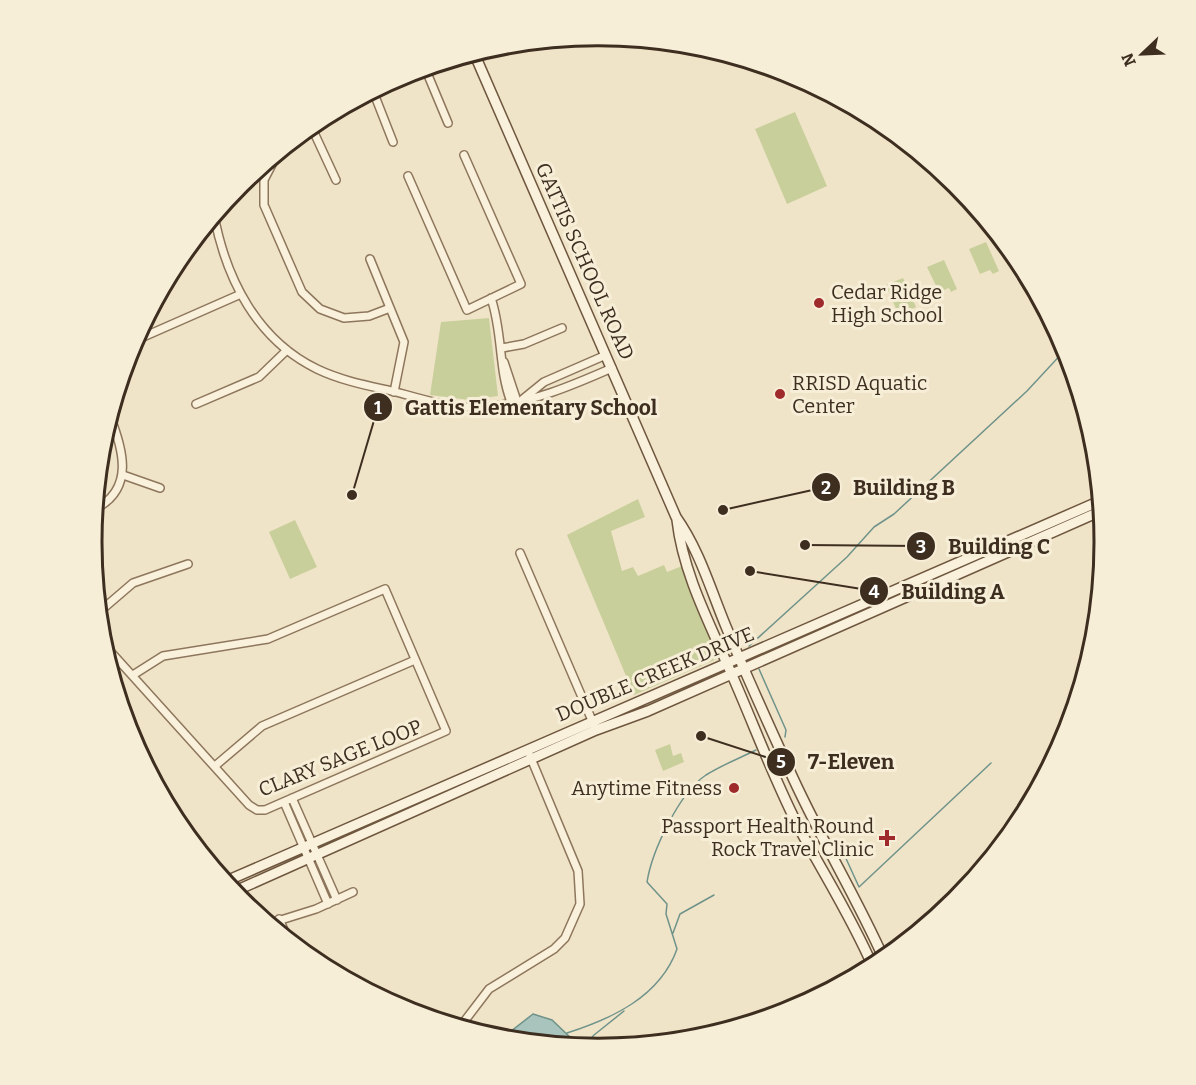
<svg xmlns="http://www.w3.org/2000/svg" width="1196" height="1085" font-family="Bitter,serif">
<style>
.green{fill:#c9cf9b}
.water{fill:#a9c4bc;stroke:#6f938a;stroke-width:1.5}
.lines{fill:none;stroke-linecap:round;stroke-linejoin:round}
.stream{stroke:#6f938a;stroke-width:1.5}
.street-casing{stroke:#8d765c;stroke-width:10}
.secondary-casing{stroke:#6f573f;stroke-width:12}
.street{stroke:#faf1dc;stroke-width:7}
.secondary{stroke:#faf1dc;stroke-width:9}
.poi-dot{fill:#9e2a2b;stroke:#f7eed8;stroke-width:2}
.labels{text-anchor:middle;dominant-baseline:central;stroke-width:6;stroke-linejoin:round;paint-order:stroke}
.street-label{font-size:20px;fill:#3d2e20;stroke:#f7eed8}
.poi-label{font-size:20px;fill:#3d2e20;stroke:#f7eed8;text-anchor:start}
.rim{fill:none;stroke:#3d2e20;stroke-width:3}
.leader{fill:none;stroke:#3d2e20;stroke-width:2}
.callout-dot{fill:#3d2e20;stroke:#f7eed8;stroke-width:2}
.mark-label{font-size:18px;text-anchor:middle;font-weight:bold;fill:#fff}
.callout-label{font-size:21px;text-anchor:middle;font-weight:bold;fill:#3d2e20;stroke:#f7eed8;stroke-width:6;stroke-linejoin:round;paint-order:stroke}
</style>
<rect width="100%" height="100%" fill="#f0e4c8"/>
<!-- green -->
<path class="green" d="M795 112 827 186 787 204 755 129Z
M986 242 999 271 993 274 990 270 980 274 969 249Z
M944 260 957 289 951 292 949 288 939 292 927 267Z
M903 278 916 307 910 310 908 306 897 311 886 285Z
M489 318 498 396 469 400 430 395 441 322Z
M638 499 645 517 611 531 622 571 633 567 638 576 664 565 667 572 682 566 719 658 634 695 567 535Z
M295 520 317 567 290 579 269 532Z
M670 744 673 756 681 753 684 762 663 771 655 750Z"/>
<!-- water -->
<path class="water" d="M533 1014 552 1020 573 1040 567 1046 501 1039Z"/>
<g class="lines">
<!-- stream -->
<path class="stream" d="M749 646 847 557 874 527 894 514 1027 391 1066 349
M759 669 786 730 785 737
M836 842 838 841 859 887 991 763
M673 933 680 914 714 895
M567 1033C611 1019 660 997 677 949L666 914 667 904 647 882C652 851 679 793 706 775 722 765 740 758 756 750
M583 1048 594 1035 624 1011"/>
<!-- street casing -->
<g class="street-casing">
<path id="street" d="M425 68 448 123
M373 91 393 142
M311 126 336 180
M293 141 314 132
M278 153 264 180V205L302 292 320 309 344 318 369 316 390 308
M408 176 467 310 521 284 464 155
M214 215C226 279 257 340 317 369 342 381 370 386 396 392 425 400 456 410 486 407 531 403 571 386 612 368
M370 259 404 342 394 392
M491 298C503 333 498 368 511 402
M134 341 241 294
M502 348 524 344 562 328
M504 362 517 401
M523 399 544 382 606 355
M196 404 259 377 287 350
M123 475 160 488
M95 509C135 489 123 449 110 416
M520 553 594 725
M98 613 133 583 188 564
M101 641 249 805 257 810H265L446 731 385 589 268 639 163 656 133 675
M215 766 262 726 415 660
M292 798 337 900
M284 802 328 904
M279 919 289 941
M268 924 316 909 353 892
M460 1027 489 989 554 949 565 938 580 904 578 871 530 756"/>
</g>
<!-- secondary casing -->
<g class="secondary-casing">
<path id="secondary" d="M474 53 676 517C700 551 711 591 727 629 746 675 767 721 788 767 817 833 855 894 884 959
M677 520C683 574 711 626 732 675 754 725 773 777 798 826 823 873 852 918 873 967
M224 882 1100 501
M233 892 596 730 648 711 1101 511"/>
</g>
<!-- street -->
<use href="#street" class="street"/>
<!-- secondary -->
<use href="#secondary" class="secondary"/>
</g>
<!-- markers -->
<g class="poi-dot">
<circle cx="819" cy="303" r="6"/>
<circle cx="780" cy="394" r="6"/>
<circle cx="734" cy="788" r="6"/>
<path d="M884 829h6v6h6v6h-6v6h-6v-6h-6v-6h6z"/>
</g>
<g class="labels">
<!-- street labels -->
<g class="street-label">
<text transform="translate(585 261) rotate(66)">GATTIS SCHOOL ROAD</text>
<text transform="translate(655 674) rotate(-23)">DOUBLE CREEK DRIVE</text>
<text transform="translate(340 758) rotate(-22)">CLARY SAGE LOOP</text>
</g>
<!-- poi labels -->
<g class="poi-label">
<text x="831" y="292">Cedar Ridge<tspan x="831" dy="23">High School</tspan></text>
<text x="792" y="383">RRISD Aquatic<tspan x="792" dy="23">Center</tspan></text>
<text x="722" y="788" text-anchor="end">Anytime Fitness</text>
<text x="874" y="826" text-anchor="end">Passport Health Round<tspan x="874" dy="23">Rock Travel Clinic</tspan></text>
</g>
</g>
<!-- crop -->
<path d="M0 0H1196V1085H0ZM102 542a496 496 0 1 1 992 0a496 496 0 1 1-992 0Z" fill="#f7eed8" fill-rule="evenodd"/>
<path class="rim" d="M102 542a496 496 0 1 1 992 0a496 496 0 1 1-992 0Z"/>
<!-- callouts -->
<path class="leader" d="M352 495L378 407M723 510L826 487M805 545L921 546M750 571L874 591M701 736L781 762"/>
<g class="callout-dot">
<circle cx="352" cy="495" r="6"/>
<circle cx="723" cy="510" r="6"/>
<circle cx="805" cy="545" r="6"/>
<circle cx="750" cy="571" r="6"/>
<circle cx="701" cy="736" r="6"/>
<circle cx="378" cy="407" r="15"/>
<circle cx="826" cy="487" r="15"/>
<circle cx="921" cy="546" r="15"/>
<circle cx="874" cy="591" r="15"/>
<circle cx="781" cy="762" r="15"/>
</g>
<g class="mark-label">
<text x="378" y="414">1</text>
<text x="826" y="494">2</text>
<text x="921" y="553">3</text>
<text x="874" y="598">4</text>
<text x="781" y="768">5</text>
</g>
<g class="callout-label">
<text x="531" y="415">Gattis Elementary School</text>
<text x="904" y="495">Building B</text>
<text x="999" y="554">Building C</text>
<text x="953" y="599">Building A</text>
<text x="851" y="769">7-Eleven</text>
</g>
<!-- north arrow -->
<g transform="translate(1142 54) rotate(247)" stroke="#f7eed8" stroke-width="4.5" paint-order="stroke">
<path d="M0-4.5L10 22L0 15L-10 22Z" fill="#3d2e20"/>
<text y="-9" font-size="16" font-weight="bold" text-anchor="middle" fill="#3d2e20">N</text>
</g>
</svg>
